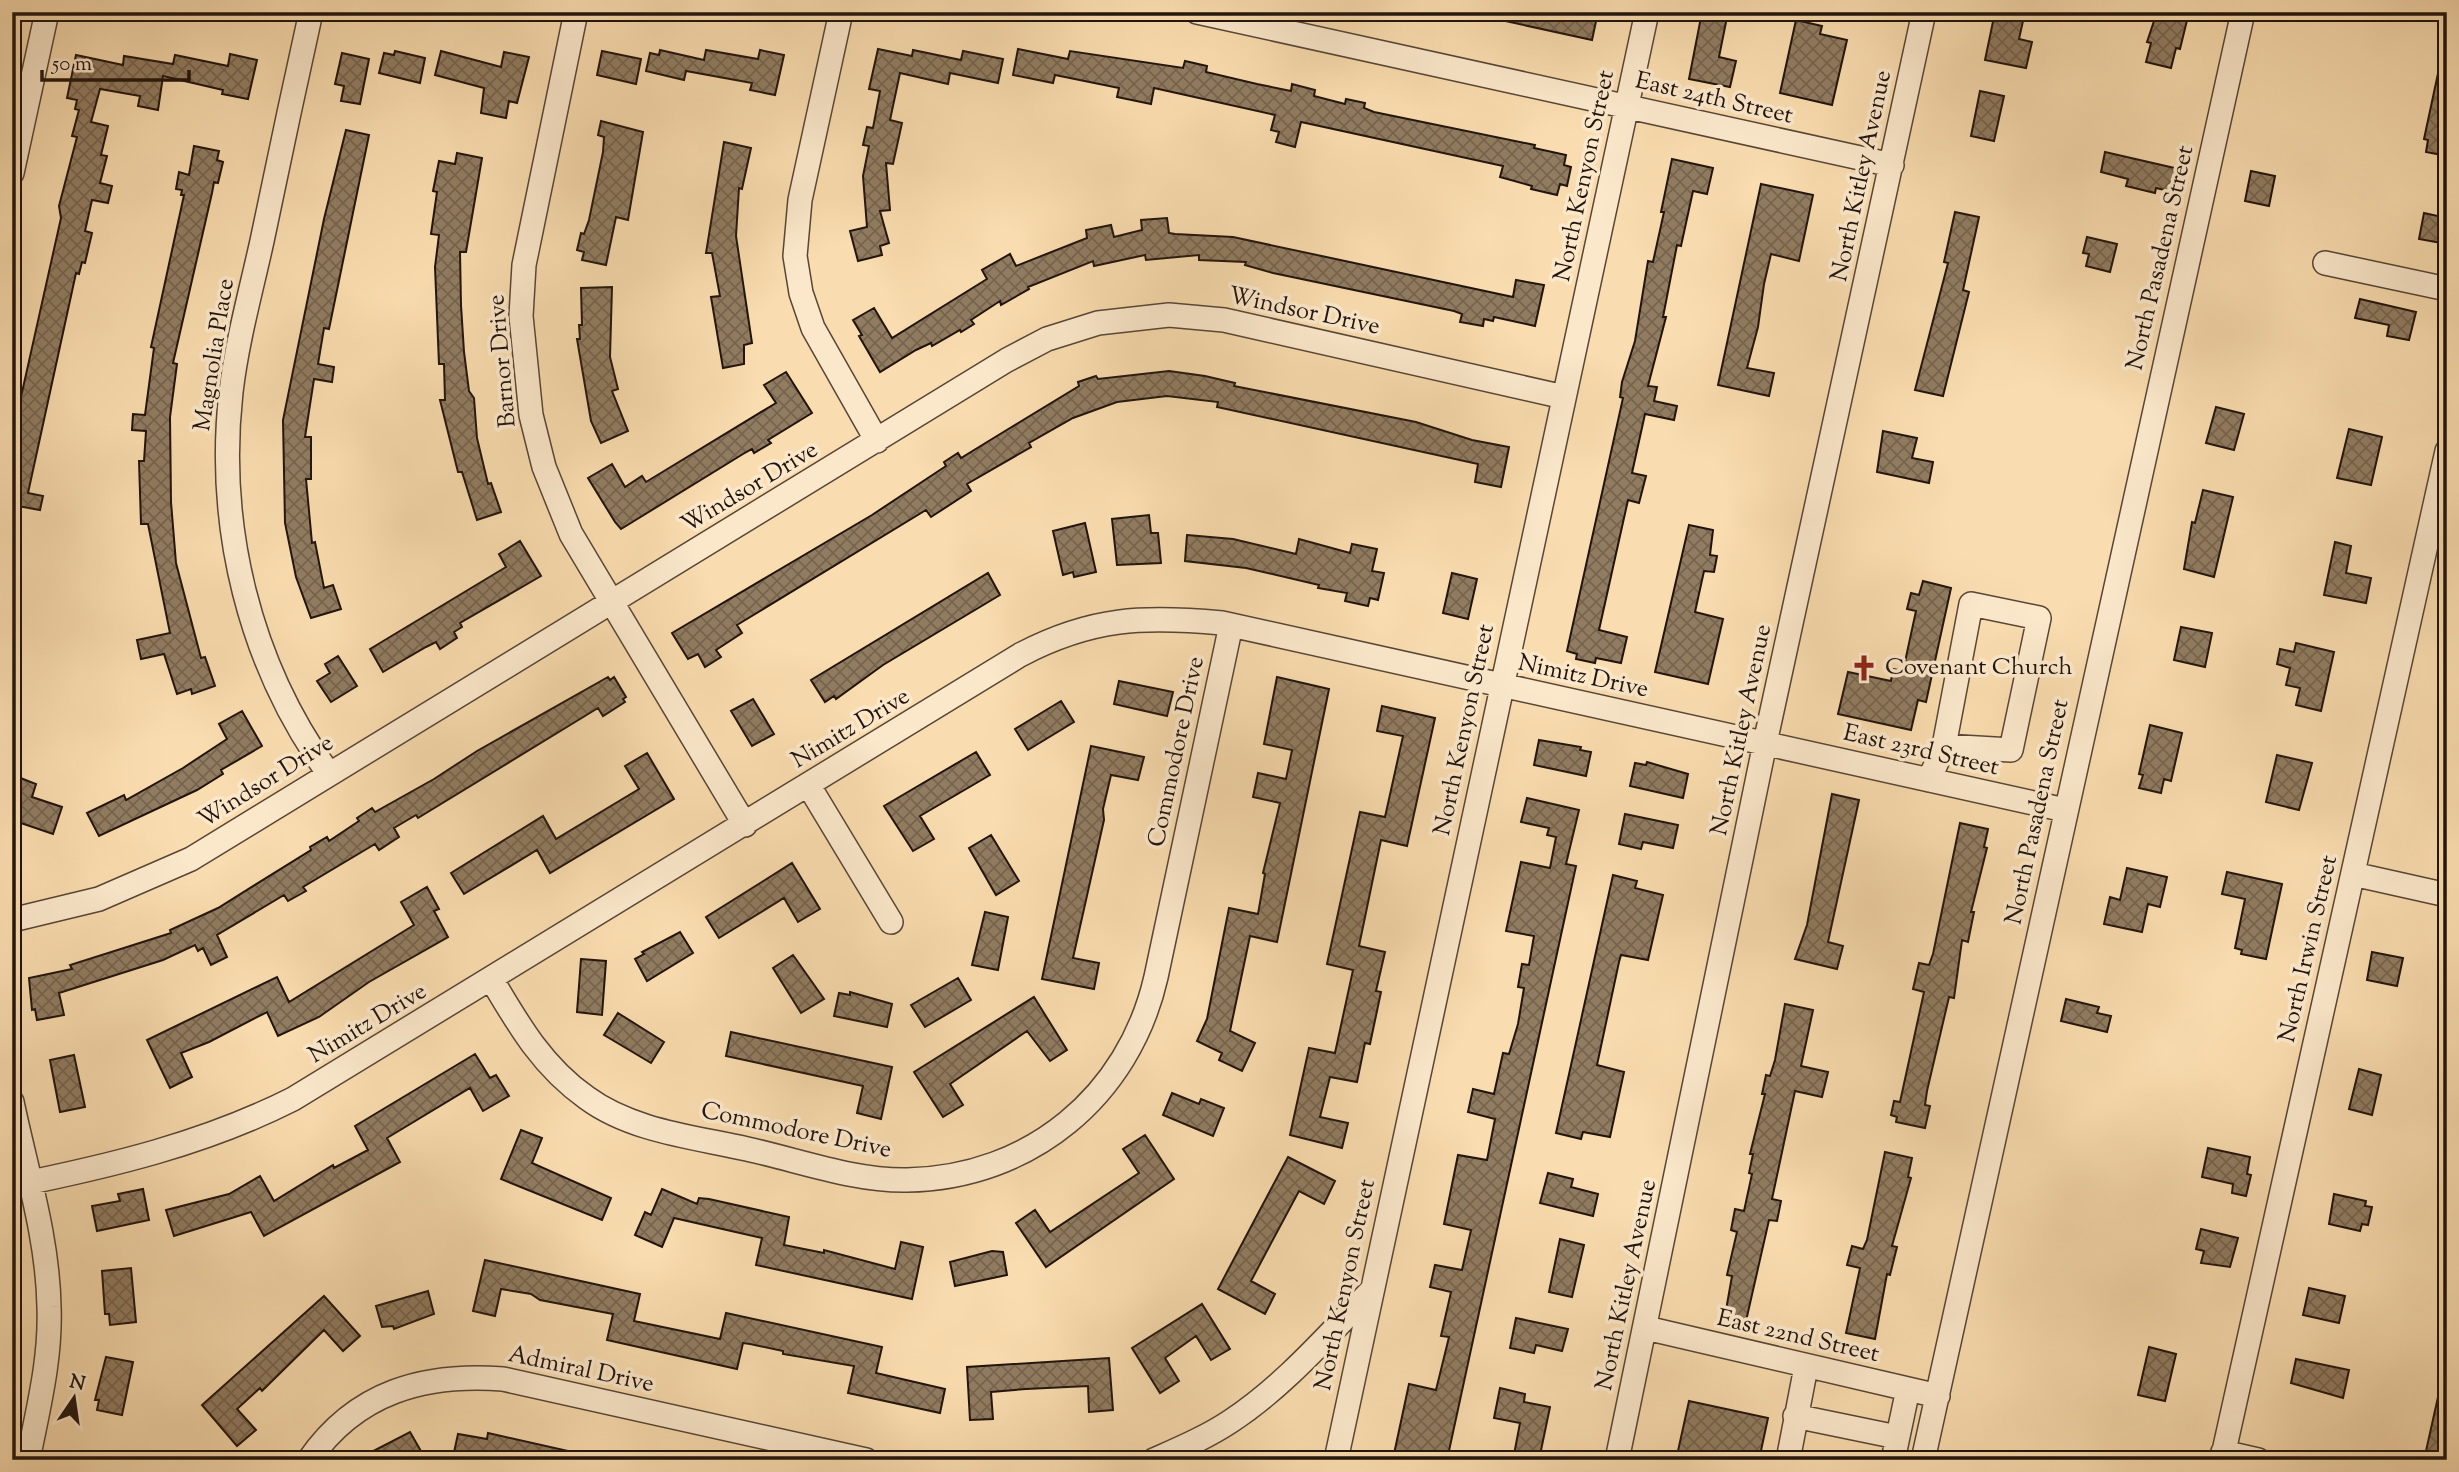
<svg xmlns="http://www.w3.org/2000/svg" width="2459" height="1472" font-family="'Sorts Mill Goudy',serif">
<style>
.building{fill:url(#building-cross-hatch);stroke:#21140d;stroke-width:2}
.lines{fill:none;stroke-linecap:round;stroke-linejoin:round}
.minor-casing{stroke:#574636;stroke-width:26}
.minor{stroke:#fbe8cb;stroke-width:23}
.labels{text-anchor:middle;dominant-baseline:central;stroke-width:7;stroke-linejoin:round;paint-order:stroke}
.street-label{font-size:24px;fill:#21140d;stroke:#fbe8cb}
.poi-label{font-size:24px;fill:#21140d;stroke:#fbe8cb;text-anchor:start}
</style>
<defs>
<pattern id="building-cross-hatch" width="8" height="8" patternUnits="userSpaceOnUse" patternTransform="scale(1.75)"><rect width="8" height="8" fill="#917c61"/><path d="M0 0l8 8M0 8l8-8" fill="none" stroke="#76644e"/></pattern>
</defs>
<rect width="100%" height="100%" fill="#f9dcaf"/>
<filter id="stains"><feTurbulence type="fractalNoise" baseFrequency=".00286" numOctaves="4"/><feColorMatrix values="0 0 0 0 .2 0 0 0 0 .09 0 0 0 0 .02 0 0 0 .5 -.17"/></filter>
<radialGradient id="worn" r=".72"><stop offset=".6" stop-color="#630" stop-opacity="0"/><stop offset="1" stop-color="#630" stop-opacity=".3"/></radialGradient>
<!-- building -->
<path class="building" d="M1497 12H1598L1592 40 1496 19Z
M1702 12H1728L1719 57 1736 61 1730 87 1689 79Z
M1995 12H2025L2019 39 2032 42 2026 68 1985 60Z
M2157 12H2189L2180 49 2176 48 2171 68 2146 62 2151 43 2147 42Z
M1796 20 1822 26 1820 34 1847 40 1832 105 1780 93Z
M878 49 912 56 913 50 961 60 963 51 1003 59 998 83 950 73 948 84 900 73 890 120 902 123 893 164 886 163 890 210 880 211 889 243 880 246 882 255 858 261 850 231 867 227 863 176 869 146 863 145 867 127 873 128 880 91 869 89Z
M1018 49 1068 59 1070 51 1183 68 1185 61 1207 66 1206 72 1257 84 1291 91 1292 84 1315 90 1314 96 1345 104 1346 99 1365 103 1364 108 1374 112 1535 145 1534 148 1566 155 1564 165 1571 167 1567 186 1560 184 1557 195 1531 189 1532 186 1500 177 1503 166 1301 122 1295 147 1276 142 1279 132 1271 130 1275 115 1154 88 1151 104 1117 97 1119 88 1055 75 1053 83 1013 75Z
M660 50 704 60 706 50 758 59 760 50 784 55 775 95 750 90 752 83 686 71 684 80 646 71 650 53 659 55Z
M395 51 425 58 420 83 379 73 384 53 394 55Z
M441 51 501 67 504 52 529 57 517 103 509 101 506 118 481 113 484 88 435 75Z
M602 51 641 59 636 84 597 75Z
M342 53 369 59 360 104 341 101 344 86 335 84Z
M230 54 257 60 248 99 222 94 223 90 163 76 158 110 138 106 140 96 100 89 91 122 108 126 101 155 107 156 100 183 112 186 108 203 92 200 85 231 92 233 85 263 82 262 79 274 76 273 28 493 43 496 40 510 12 505V437L61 218 59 206 77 137 72 136 79 110 75 109 77 100 67 98 76 55 123 65 124 56 173 64 175 55 228 66Z
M2440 64 2447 65V156L2426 152 2428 140 2424 139Z
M1980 91 2004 96 1994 141 1971 136Z
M601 121 643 132 628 220 616 217 606 265 582 260 584 252 577 250 581 233 584 234 589 220 603 152 604 137 598 135Z
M346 130 369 135 329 329 324 328 318 364 334 367 332 382 314 379 305 437H311V479H306L312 543 315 542 324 588 333 585 341 609 311 618 296 577 285 523 283 420 324 219Z
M724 142 751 148 742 189 739 188 736 236 752 343 744 345V364L723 368 711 297 720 296 712 253H706Z
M194 146 219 151 217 160 223 162 218 183 214 182 212 193 173 363 177 364 170 417 171 502 176 563 201 658 205 657 215 686 192 694 191 689 177 694 164 654 141 659 137 640 170 633 148 524H141L139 461H144L146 431 132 430 133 414 145 415 154 348 151 347 184 195H181L182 190 176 189 179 172 189 175Z
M2105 152 2179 169 2173 192 2156 188 2155 193 2126 186 2128 179 2101 172Z
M457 153 482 158 466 252H460L461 305 464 352 469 391 474 398 477 438 488 484 491 483 501 512 477 520 462 472H458L440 400H445L444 364H439L435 267 439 235 431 234 437 192 433 191 439 161 455 164Z
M1672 159 1713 168 1707 194 1693 191 1681 246 1677 245 1663 317H1666L1648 386 1657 387 1654 401 1677 406 1674 420 1645 414 1632 473 1646 476 1639 503 1628 500 1599 630 1627 637 1621 663 1596 658 1595 663 1576 659 1577 654 1567 651 1623 398 1620 397 1622 382 1635 341 1648 261 1653 262 1664 212H1661Z
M2251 171 2275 176 2269 206 2245 201Z
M1761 184 1813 195 1799 261 1771 254 1764 284 1758 327 1747 368 1774 373 1769 396 1718 385Z
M1955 212 1979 217 1963 290 1969 292 1943 396 1915 390 1948 263 1944 262Z
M2424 213 2447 218V244L2419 239Z
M1167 218 1169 233 1175 234 1233 237 1513 297 1516 280 1544 285 1535 326 1494 317 1493 321 1484 319 1483 326 1460 322 1462 314 1454 311 1273 273 1245 265 1246 262 1199 260V255L1146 260 1145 255 1094 266 1093 261 1028 287 1029 289 1001 305 1000 301 971 320 974 324 961 332 960 330 932 346 931 343 916 350 880 372 859 336 862 335 853 320 874 308 892 338 987 279 982 270 1010 254 1016 266 1087 238 1086 230 1111 225 1114 237 1142 230 1141 220Z
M2087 237 2117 244 2110 272 2086 266 2089 254 2083 253Z
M612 287 610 357 618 389 612 391 628 431 601 443 591 421 577 339H580L579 325H582L581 288Z
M2360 299 2416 312 2409 340 2387 336 2389 325 2355 318Z
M1169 371 1205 376 1235 383 1234 386 1416 422 1472 440 1509 447 1501 487 1475 482 1478 464 1217 407 1218 402 1167 396 1117 402 1073 418 1029 443 1031 447 967 484 971 491 931 517 926 510 737 625 742 633 716 650 721 657 705 667 698 654 688 659 672 633 872 515 946 466 944 462 958 453 961 458 992 439 1079 386 1078 382 1096 376 1098 379Z
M786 372 812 413 768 440 771 443 754 453 752 449 743 454 621 529 615 522 588 478 612 464 625 487 642 476 646 482 776 403 764 385Z
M2216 407 2244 414 2234 450 2206 443Z
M2349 429 2382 437 2371 485 2337 478Z
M1883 431 1917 438 1912 458 1933 462 1929 483 1877 472Z
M2203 490 2233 497 2214 577 2184 569 2192 522 2195 523Z
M1149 515 1151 533H1158L1161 563 1117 565 1112 519Z
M1085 523 1096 572 1074 577 1073 572 1063 575 1053 531Z
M1689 525 1713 530 1710 555 1717 556 1714 572 1704 571 1695 612 1723 619 1708 684 1655 672Z
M1187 535 1233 539 1296 554 1299 539 1350 553 1352 544 1377 549 1372 571 1384 573 1378 600 1370 598 1368 606 1345 601 1347 593 1318 588 1319 585 1246 568 1185 561Z
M520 541 541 576 460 623 462 627 454 632 457 638 440 649 436 642 426 647 383 672 370 649 506 567 499 554Z
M2335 542 2351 546 2346 573 2371 578 2366 603 2324 595Z
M988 573 1000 595 883 665 836 699 834 696 825 702 811 680Z
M1452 573 1477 579 1468 619 1443 613Z
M1923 581 1951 588 1926 702 1918 700 1911 730 1838 714 1848 672 1891 681 1893 669 1903 671 1916 611 1907 609 1911 593 1919 595Z
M2181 627 2212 633 2205 667 2174 660Z
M2296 643 2334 652 2321 711 2296 705 2300 688 2286 685 2290 668 2277 664 2280 649 2294 652Z
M338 656 357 686 331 702 317 681 330 673 325 664Z
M608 677 610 680 614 677 626 697 623 699 625 702 603 716 598 708 418 818 416 815 394 828 399 837 379 850 375 844 303 887 306 891 288 901 284 895 217 935 227 957 211 965 203 948 198 951 195 945 163 960 59 993 64 1015 37 1020 35 1009 32 1010 29 978 72 969 70 965 171 933 170 930 218 908 311 850 310 847 327 837 329 841 359 821 357 818 372 808 375 812 434 779 477 751Z
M1277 677 1329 689 1277 942 1250 936 1230 1031 1255 1043 1242 1071 1219 1060 1222 1053 1197 1041 1207 1019 1229 908 1258 914 1265 874 1263 873 1280 803 1253 797 1258 773 1286 779 1292 750 1264 744Z
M1119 681 1173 692 1167 716 1114 704Z
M753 699 774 734 752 746 731 711Z
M1061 701 1074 722 1028 750 1015 729Z
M1382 706 1435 718 1407 846 1381 840 1359 946 1385 952 1376 991 1381 992 1370 1044 1365 1043 1357 1082 1330 1077 1320 1117 1348 1123 1342 1148 1290 1135 1309 1048 1335 1053 1353 970 1327 964 1360 812 1385 817 1403 736 1377 731Z
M242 711 262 746 221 770 223 774 197 790 99 836 87 813 124 795 126 800 183 768 227 739 219 724Z
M2150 725 2182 733 2171 781 2164 779 2161 793 2139 788 2143 775 2139 774Z
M1539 740 1581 747 1580 750 1591 752 1586 776 1534 765Z
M1091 746 1144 757 1138 780 1111 775 1103 809 1104 820 1073 958 1099 963 1094 989 1042 979Z
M976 752 990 775 920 816 934 839 913 851 884 806Z
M647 753 674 799 550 873 537 850 464 894 451 873 543 816 556 839 639 789 625 766Z
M2277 755 2312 763 2299 810 2266 802Z
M1647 762 1688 774 1683 798 1630 786 1635 763 1646 765Z
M18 777 36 784 32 797 62 807 53 834 12 820V794Z
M1832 794 1859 800 1828 942 1843 946 1837 969 1795 959 1807 925Z
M1527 798 1579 810 1566 864 1576 866 1447 1460H1420L1394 1454 1409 1384 1436 1390 1449 1337 1441 1336 1451 1292 1430 1287 1435 1265 1462 1270 1471 1230 1444 1224 1458 1155 1487 1160 1495 1119 1468 1112 1473 1089 1494 1094 1503 1053 1509 1054 1518 1024 1524 988 1518 987 1522 964 1529 965 1534 936 1506 931 1521 862 1550 868 1556 837 1547 835 1549 828 1521 822Z
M1625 814 1678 825 1673 848 1643 842 1641 849 1619 844Z
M1960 823 1988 829 1984 847 1987 848 1971 912H1974L1968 942 1962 940 1954 998 1949 997 1927 1091 1925 1105 1930 1106 1925 1128 1896 1122 1897 1117 1891 1115 1894 1101 1900 1102 1924 992 1913 989 1919 963 1929 965 1933 954Z
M991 835 1019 881 996 895 969 848Z
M792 863 820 909 798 922 784 898 719 938 706 917Z
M2127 868 2167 877 2160 907 2148 904 2142 932 2104 924 2110 897 2120 900Z
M2227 872 2282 884 2266 959 2241 954 2242 950 2235 948 2245 899 2222 894Z
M1613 875 1637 881 1635 888 1663 895 1648 960 1621 955 1619 962 1597 1065 1624 1072 1610 1137 1583 1132 1581 1139 1556 1133Z
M427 887 439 909 434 911 448 937 369 982 319 1017 278 1036 267 1012 209 1042 181 1053 192 1077 170 1088 147 1040 277 977 289 1002 414 925 401 902Z
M985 912 1008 917 998 970 972 965Z
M680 932 693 953 647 981 635 959 644 954 642 952Z
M2372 952 2403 958 2397 986 2367 980Z
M793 955 824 999 801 1013 773 968Z
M581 959 606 961 602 1015 577 1012Z
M958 978 971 1000 925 1027 911 1005Z
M850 992 892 1004 887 1027 834 1016 839 993 850 995Z
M1034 997 1067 1050 1050 1061 1027 1031 950 1084 963 1105 943 1117 914 1072Z
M2066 999 2099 1007 2097 1013 2111 1016 2107 1032 2061 1021Z
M1785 1004 1813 1010 1801 1066 1828 1072 1822 1097 1795 1091 1772 1199 1781 1201 1777 1221 1769 1220 1746 1321 1725 1316 1732 1276 1727 1275 1737 1232 1731 1230 1735 1209 1744 1211 1752 1174 1749 1173 1753 1154H1750L1765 1094H1762L1766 1075 1770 1076 1775 1060Z
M618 1013 664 1042 651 1063 604 1035Z
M731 1032 892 1067 881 1119 857 1113 863 1086 726 1056Z
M475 1054 490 1078 496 1075 509 1096 483 1111 470 1088 387 1138 400 1162 264 1236 251 1212 174 1236 166 1210 229 1194 260 1176 274 1201 333 1165 334 1168 368 1150 355 1126Z
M74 1055 85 1107 60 1112 50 1060Z
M2359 1069 2381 1075 2372 1115 2349 1109Z
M1172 1093 1199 1104 1201 1099 1224 1108 1213 1136 1163 1115Z
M521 1130 542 1138 532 1163 611 1198 602 1220 501 1179Z
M1145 1135 1174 1179 1046 1267 1016 1223 1035 1210 1050 1232 1139 1173 1123 1149Z
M2208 1148 2250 1157 2247 1174 2251 1175 2246 1196 2232 1193 2233 1184 2202 1177Z
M1885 1152 1912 1158 1908 1177 1911 1178 1892 1246 1897 1247 1890 1275 1887 1274 1875 1339 1846 1333 1860 1268 1847 1265 1852 1246 1863 1249 1867 1240Z
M1288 1157 1335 1181 1324 1204 1299 1191 1269 1247 1251 1281 1275 1294 1265 1314 1218 1289Z
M1548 1173 1573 1179 1571 1187 1598 1194 1593 1216 1540 1203Z
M143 1189 149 1220 97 1231 92 1206 120 1201 118 1194Z
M662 1189 697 1204 699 1198 709 1199 789 1217 784 1245 824 1253V1250L895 1269 901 1242 923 1247 912 1299 756 1265 762 1238 674 1218 662 1247 635 1235 645 1212 651 1215Z
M2334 1194 2366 1201 2365 1206 2372 1207 2368 1225 2362 1224 2360 1231 2329 1224Z
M2201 1229 2238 1238 2230 1267 2201 1263 2204 1251 2196 1249Z
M1560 1239 1584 1245 1572 1297 1549 1292Z
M992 1251 1003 1252 1007 1275 955 1286 950 1262Z
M485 1260 640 1294 634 1321 720 1339 726 1313 882 1347 876 1373 945 1389 940 1413 848 1393 854 1366 783 1354V1351L750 1344 743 1343 737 1369 607 1340 613 1314 540 1300 531 1294 501 1289 495 1316 473 1311Z
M131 1268 136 1322 110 1325 109 1314H105L102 1271Z
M2309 1288 2345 1296 2339 1323 2303 1315Z
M428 1291 434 1314 394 1329 393 1326 382 1327 376 1306Z
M324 1296 360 1336 343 1351 324 1330 262 1391 260 1388 237 1409 256 1430 237 1446 202 1405Z
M1202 1304 1230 1349 1211 1360 1196 1336 1165 1358 1179 1381 1160 1393 1132 1348Z
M1516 1318 1568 1329 1562 1351 1536 1345 1534 1353 1510 1348Z
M2149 1347 2176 1354 2165 1401 2138 1395Z
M106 1357 133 1362 122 1415 97 1410 99 1400H95Z
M1109 1358 1113 1410 1089 1412 1088 1386 1026 1389 991 1392 993 1419 970 1420 967 1367Z
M2296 1359 2349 1370 2343 1398 2291 1383Z
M1500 1388 1525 1394 1524 1402 1550 1407 1539 1460H1513L1520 1423 1494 1418Z
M2440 1388 2447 1389V1460H2424Z
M1689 1401 1768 1418 1759 1460H1676Z
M410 1432 422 1453 410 1460H356Z
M488 1433 577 1453 576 1460H467L453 1457 458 1434 487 1439Z"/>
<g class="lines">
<!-- minor casing -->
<g class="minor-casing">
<path id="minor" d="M311 12C294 88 278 165 262 241 251 291 237 341 231 392 216 526 249 664 329 774
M576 12 524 265 521 316 531 415 544 467 571 534 745 825
M841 12 800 200 795 256 801 293 813 328 877 441
M1197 12 1892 165
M12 173 47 12
M2325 263 2447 289
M1929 780 1944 746 2011 750 2039 618 1971 604 1944 746
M809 786 891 922
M2353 874 2447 895
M12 920 99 899 191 859 1007 360 1047 339 1098 323 1169 315 1224 320 1564 397
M492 980C519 1026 543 1067 587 1098 632 1131 694 1137 747 1149 798 1160 854 1181 907 1180 1030 1178 1129 1096 1156 977L1231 625
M12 1102C26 1169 48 1238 49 1307 51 1359 38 1409 28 1460
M12 1186C110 1166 204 1144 293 1099L1020 655C1092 617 1144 616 1222 623L2065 810
M1646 1328 1938 1396
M1795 1416 1897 1437
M2223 1452 2258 1460
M309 1460C356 1392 424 1373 503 1379L866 1460
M1154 1460C1181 1448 1207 1437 1231 1421 1284 1386 1326 1337 1370 1292
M1336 1460 1647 12
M1617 1460 1765 743 1924 12
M1788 1460 1806 1367
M1893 1460 1908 1389
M1923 1460 2243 12
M2222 1460 2447 451"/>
</g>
<!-- minor -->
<use href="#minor" class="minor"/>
</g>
<!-- icons -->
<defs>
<g id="church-bare" transform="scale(2.1)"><path d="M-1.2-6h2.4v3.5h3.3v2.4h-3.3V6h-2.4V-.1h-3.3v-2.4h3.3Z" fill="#8f2418" stroke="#fbe8cb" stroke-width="2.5" paint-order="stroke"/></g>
</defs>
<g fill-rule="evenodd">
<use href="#church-bare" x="1864" y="668"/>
</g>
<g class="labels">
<!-- street labels -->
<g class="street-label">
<text transform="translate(1714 99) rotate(13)">East 24th Street</text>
<text transform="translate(1585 176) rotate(-78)">North Kenyon Street</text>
<text transform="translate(1862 176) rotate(-78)">North Kitley Avenue</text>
<text transform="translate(2161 258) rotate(-77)">North Pasadena Street</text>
<text transform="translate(1304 312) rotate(12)">Windsor Drive</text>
<text transform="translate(215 355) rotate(-81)">Magnolia Place</text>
<text transform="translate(503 361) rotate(-95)">Barnor Drive</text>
<text transform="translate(750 488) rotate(-31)">Windsor Drive</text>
<text transform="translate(1583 677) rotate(12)">Nimitz Drive</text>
<text transform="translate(851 729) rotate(-31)">Nimitz Drive</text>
<text transform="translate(1465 730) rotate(-78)">North Kenyon Street</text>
<text transform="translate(1742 730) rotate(-78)">North Kitley Avenue</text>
<text transform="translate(1921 751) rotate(13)">East 23rd Street</text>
<text transform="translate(1177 752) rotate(-78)">Commodore Drive</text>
<text transform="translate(266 782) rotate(-32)">Windsor Drive</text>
<text transform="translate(2038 812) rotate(-78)">North Pasadena Street</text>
<text transform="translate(2309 949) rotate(-77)">North Irwin Street</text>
<text transform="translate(368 1024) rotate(-31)">Nimitz Drive</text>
<text transform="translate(796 1131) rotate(12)">Commodore Drive</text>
<text transform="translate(1346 1285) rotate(-78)">North Kenyon Street</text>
<text transform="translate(1627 1285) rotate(-78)">North Kitley Avenue</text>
<text transform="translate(1798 1337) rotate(13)">East 22nd Street</text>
<text transform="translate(581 1370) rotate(12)">Admiral Drive</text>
</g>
<!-- poi labels -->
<g class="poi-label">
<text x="1885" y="668">Covenant Church</text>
</g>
</g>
<!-- margin -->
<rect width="2459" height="1472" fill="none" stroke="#f9dcaf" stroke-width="42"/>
<rect x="14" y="14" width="2431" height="1444" fill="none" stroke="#21140d" stroke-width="3.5"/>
<rect x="21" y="21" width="2417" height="1430" fill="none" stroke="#21140d" stroke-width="2"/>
<!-- north arrow -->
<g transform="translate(74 1398) rotate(13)" stroke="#fbe8cb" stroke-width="5" paint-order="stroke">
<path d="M0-5L12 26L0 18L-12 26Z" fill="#21140d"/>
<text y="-10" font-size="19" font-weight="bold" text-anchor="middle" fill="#21140d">N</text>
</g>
<!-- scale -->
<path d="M42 70v10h147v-10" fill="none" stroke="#21140d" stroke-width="3.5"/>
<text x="52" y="70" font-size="21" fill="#21140d" stroke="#fbe8cb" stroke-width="5" paint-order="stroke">50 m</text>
<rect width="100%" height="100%" filter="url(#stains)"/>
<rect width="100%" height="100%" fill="url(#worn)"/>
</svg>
